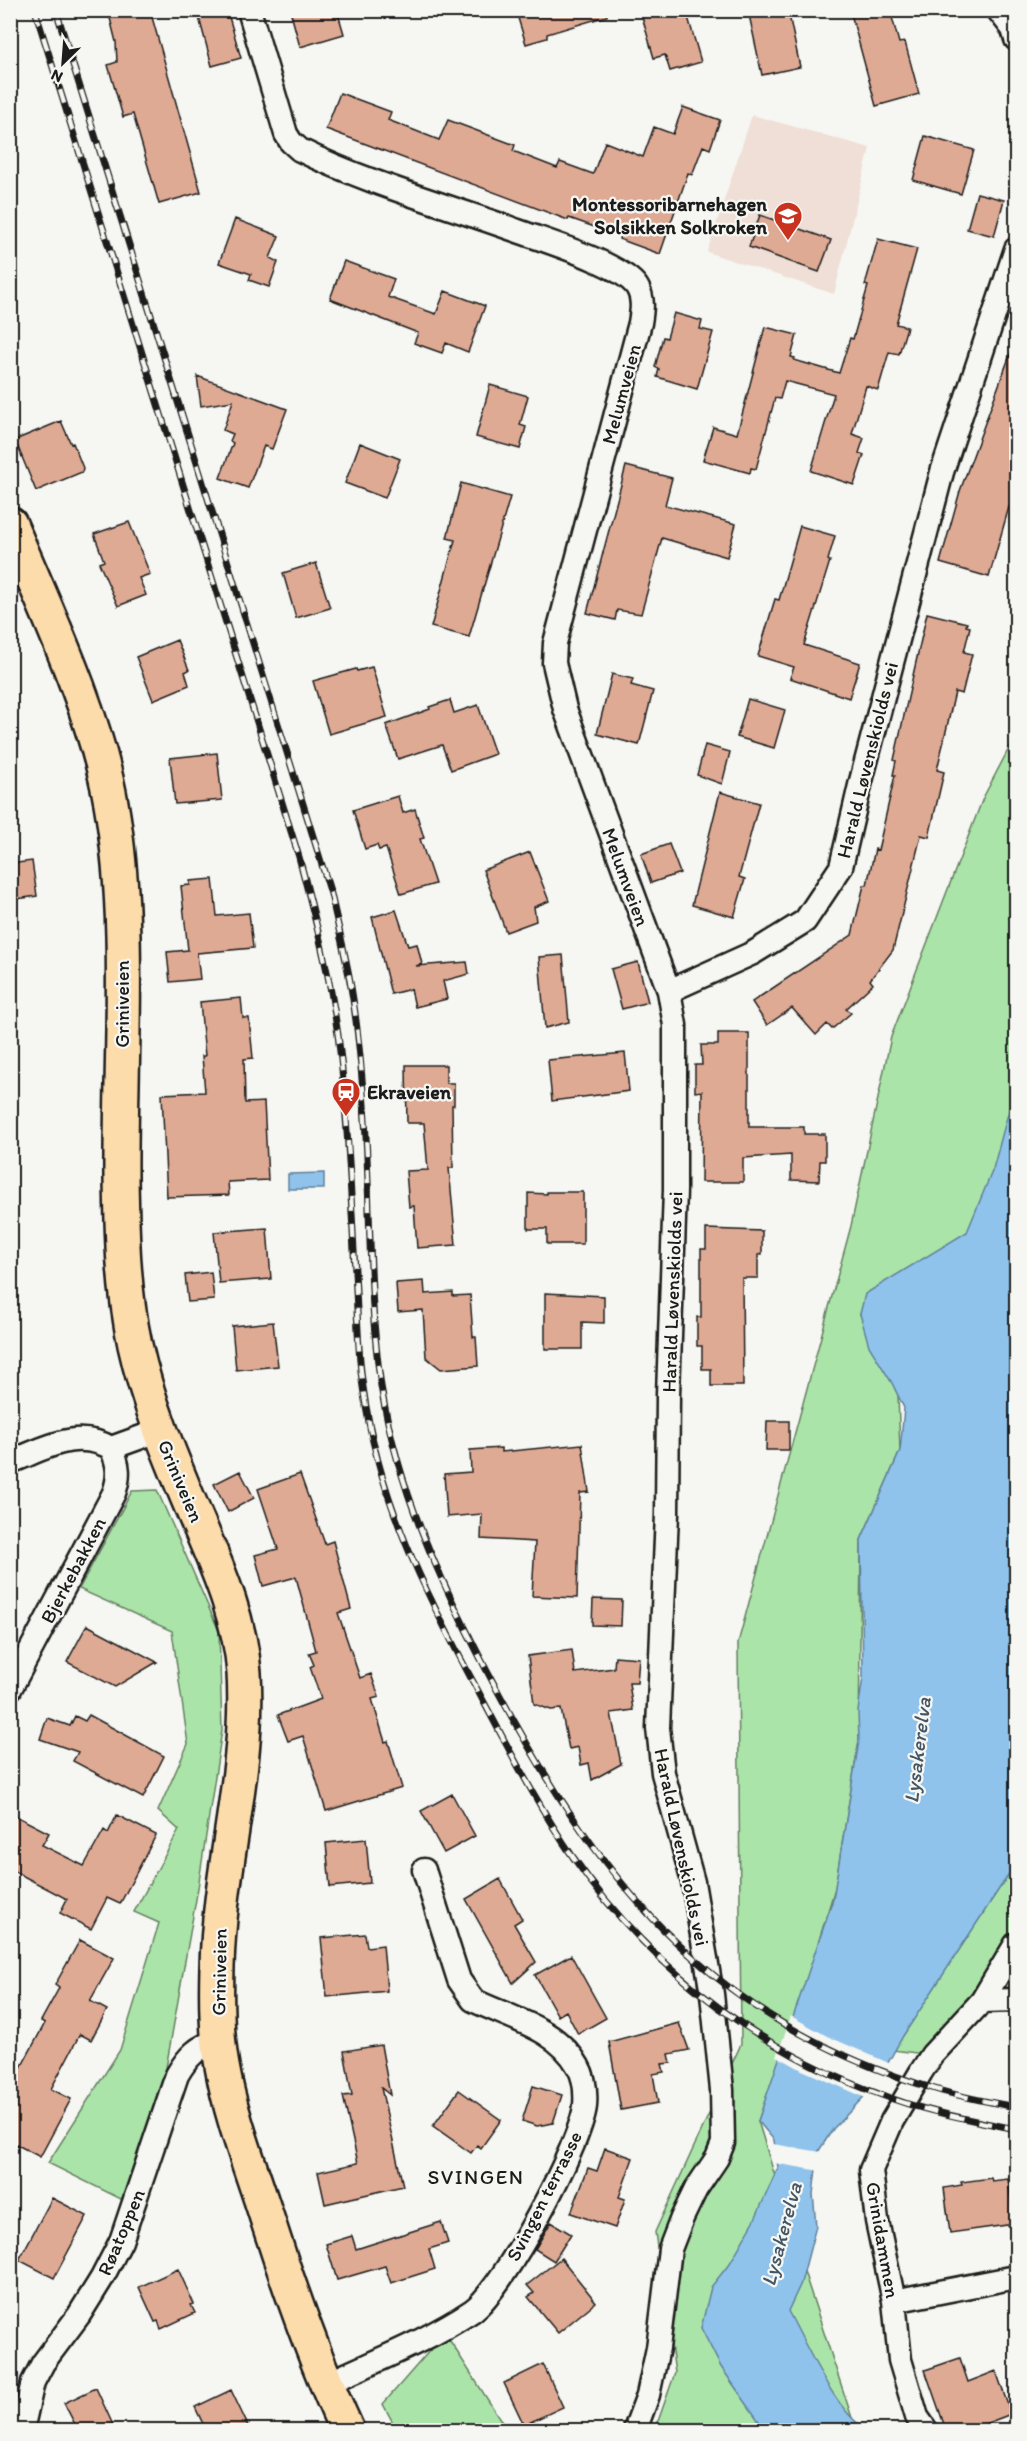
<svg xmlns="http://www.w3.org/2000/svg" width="1027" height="2441" font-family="Itim,sans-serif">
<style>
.built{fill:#efdfd6}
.green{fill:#abe4a8;stroke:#648062;stroke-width:1.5}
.water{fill:#8fc3ec;stroke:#618099;stroke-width:1.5}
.pier{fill:#f6f6f2}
.building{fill:#dfaa94;stroke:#1c1c1c;stroke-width:1.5}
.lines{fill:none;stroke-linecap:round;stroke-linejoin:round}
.street-casing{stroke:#1c1c1c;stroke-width:27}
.primary-casing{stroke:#1c1c1c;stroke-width:38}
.street{stroke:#f6f6f2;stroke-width:22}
.primary{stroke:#fddcac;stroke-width:33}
.rail-casing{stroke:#1c1c1c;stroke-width:7}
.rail{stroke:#f6f6f2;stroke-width:4.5;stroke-dasharray:14;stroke-linecap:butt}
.labels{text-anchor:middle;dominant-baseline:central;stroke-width:4.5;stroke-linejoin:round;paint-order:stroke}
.poi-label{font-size:20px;font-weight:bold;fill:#1c1c1c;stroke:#f6f6f2;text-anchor:end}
.street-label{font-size:20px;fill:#1c1c1c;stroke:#f6f6f2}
.water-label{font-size:21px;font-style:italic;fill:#445665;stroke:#f6f6f2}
.neighbourhood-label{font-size:21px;letter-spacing:1.5px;fill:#1c1c1c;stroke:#f6f6f2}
</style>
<rect width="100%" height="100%" fill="#f6f6f2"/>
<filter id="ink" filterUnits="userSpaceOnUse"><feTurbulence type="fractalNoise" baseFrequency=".0167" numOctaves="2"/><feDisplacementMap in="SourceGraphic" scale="12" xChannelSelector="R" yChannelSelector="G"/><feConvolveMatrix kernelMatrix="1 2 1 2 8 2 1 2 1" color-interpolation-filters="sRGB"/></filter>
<g filter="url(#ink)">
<!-- built -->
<path class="built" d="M752 115 870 148 834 294 707 252Z"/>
<!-- green -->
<path class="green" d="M1016 735V1225L860 1314 898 1395 900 1451 861 1540 859 1740 835 1888 805 1986 758 2121 808 2284 856 2430H655L675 2373 655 2232 741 2044 738 1643 851 1226 891 1037 983 798Z
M157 1490 219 1631 222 1730 198 1888 166 2068 123 2200 48 2163 120 2050 159 1923 134 1912 179 1830 158 1811 188 1744 172 1631 79 1589 132 1491Z
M1016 1863V2000L982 2001 932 2055 892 2050Z
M445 2333 502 2422 504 2430H397L383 2404Z"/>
<!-- water -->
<path class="water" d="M1016 1084V1863L903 2036 876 2084 833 2129 818 2152 813 2194 816 2226 801 2283 788 2311C806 2344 836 2413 867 2430H765L721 2367 701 2328 711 2287 730 2263 754 2221 778 2168 774 2140 758 2121 833 1899 859 1741 858 1711 863 1677 861 1540 900 1451 904 1408 892 1383 869 1346 860 1314 865 1294 967 1232 993 1169Z
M324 1173V1189H288V1174Z"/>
<!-- pier -->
<path class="pier" d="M791 2016 827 2036 891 2064 878 2085 866 2098 802 2070 777 2056Z
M773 2144 821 2152 820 2171 774 2163Z"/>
<!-- building -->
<path class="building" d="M108 10H150L201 192 159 204 133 114 123 117 108 65 117 62 116 42Z
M197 10H227L241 58 212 66Z
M290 10H337L344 34 300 47Z
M543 10H606L607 16 547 34V38L526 44 518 18Z
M640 10H686L701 62 670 71 665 55 654 58Z
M748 10H788L800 67 762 75Z
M850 10H890L899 43 905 42 919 94 876 106Z
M340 93 391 112 388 120 439 140 448 120 515 145 513 151 557 168 560 162 593 174 605 142 643 157 654 127 673 134 683 107 720 120 710 149 703 146 692 175 688 173 660 254 619 239 620 236 569 218 568 220 326 129Z
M925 136 974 150 961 194 913 180Z
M977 193 1004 200 994 236 967 229Z
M760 215 831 240 819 272 749 247Z
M235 219 279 236 270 258 278 262 269 287 249 280 251 274 219 263Z
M878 239 917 249 896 324 907 327 899 354 889 352 878 390 866 386 852 434 864 438 859 453 864 455 854 485 811 471 834 394 785 381 780 399 775 398 756 469 751 468 750 473 703 460 713 427 737 434 765 327 797 335 791 357 795 358 794 360 839 373 850 338 853 339 868 286 865 285Z
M344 261 394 279 388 297 436 314 445 291 485 306 468 352 446 343 442 353 414 343 418 333 330 299Z
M674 313 702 321 700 329 713 332 697 389 657 377 659 369 655 367 663 337 667 338Z
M1014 344 1017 345V414L1007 442 1017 445V510L1009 507 989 577 940 563 960 491Z
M197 376 287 409 272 449 264 446 248 488 220 478 233 443 230 441 233 434 223 430 233 401 201 406Z
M490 385 528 396 520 425 526 427 520 449 476 437Z
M61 421 71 444 73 443 83 468 82 472 36 491 15 440Z
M360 443 400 459 385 498 345 483Z
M626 466 672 478 665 505 736 524 727 557 662 538 641 614 617 610 615 620 587 613Z
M461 483 510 497 469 637 431 627 455 540 447 538Z
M129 522 150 574 139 578 146 595 118 606 99 563 104 561 94 534Z
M800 526 835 536 828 560 830 561 804 645 860 663 849 698 790 678 794 667 758 656 775 599 779 600Z
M316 563 330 608 296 618 283 573Z
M927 613 967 623 966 626 970 627 964 652 972 654 962 694 955 692 937 770 944 772 929 837 921 835 893 950 870 980 873 984 846 1009 851 1013 832 1029 827 1024 816 1035 792 1008 767 1025 752 1002 852 935 864 885H867L875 849 878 850 895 775H893L896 761 894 760Z
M177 640 189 670 185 672 189 685 153 700 136 657Z
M372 667 387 717 329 734 313 681 356 669 357 671Z
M612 674 633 679 631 685 653 691 639 745 597 734Z
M748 699 785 710 774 748 737 737Z
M450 700 454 713 478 705 495 754 451 770 442 745 398 759 386 725 430 709 429 707Z
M705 745 730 752 722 784 697 775Z
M217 753 222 800 175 804 170 758Z
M720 792 759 803 739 877 745 879 734 917 692 905Z
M398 796 403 813 415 809 424 838 420 839 435 884 401 894 386 848 379 850 377 845 365 849 353 810Z
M669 844 680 873 651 883 641 854Z
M530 852 549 901 534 907 536 921 506 932 483 870Z
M32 861 37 896 10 900V864Z
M213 879 217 916 249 913 253 948 197 953 200 979 170 982 167 952 188 950 181 886 190 885V881Z
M396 910 408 946 417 944 422 964 416 966 467 962 469 974 443 981 447 999 415 1007 411 989 391 994 372 917Z
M563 955 569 1022 545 1028 539 957Z
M638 962 648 1002 622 1009 611 969Z
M241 998 243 1018H249L253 1058 244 1059 245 1103 264 1102 268 1180 228 1182 229 1195 167 1197 162 1094 205 1092 202 1056H205L200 1002Z
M718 1033H749V1127H804V1134H825V1161H820L819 1181 791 1180V1155L743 1158V1182H701L702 1091 695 1092V1065H702L701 1045H718Z
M625 1053 629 1091 552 1101 548 1060Z
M406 1065H446V1083H454V1105H452L453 1168H449L456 1245 417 1248 414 1206 409 1207 406 1171 428 1170 424 1123H407Z
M547 1192H583V1244H547V1229H528V1193L547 1194Z
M267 1228 271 1279 219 1283 214 1232Z
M706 1229 762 1231V1254L758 1255V1278H742L743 1386H711V1369H702V1346H697V1317H701V1249H706Z
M211 1272 214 1300 188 1302 185 1275Z
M424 1281 425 1294 453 1292V1296L470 1295 473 1337H476L478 1366 441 1369 426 1357 423 1310 398 1312 396 1283Z
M545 1293 604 1296V1323L582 1322V1349H545Z
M273 1322 278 1366 236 1370 232 1326Z
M767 1421H789V1450H766Z
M582 1444 589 1492 580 1493 577 1598 532 1596 535 1542 481 1539 482 1514 447 1517 444 1474 471 1472 470 1450 501 1448V1452Z
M240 1471 254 1498 228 1512 214 1484Z
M300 1474 325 1544 333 1541 351 1609 338 1613 360 1678 371 1674 379 1697 372 1699 385 1742 388 1741 402 1788 326 1811 303 1736 288 1741 278 1715 321 1699 310 1667 314 1665 309 1653 316 1651 296 1577 263 1586 255 1555 278 1549 258 1489Z
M593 1599 622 1600 621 1626 592 1625Z
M87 1625 157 1662 115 1687 67 1662Z
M572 1650 575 1673 614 1668 615 1656 639 1658 637 1683H629L633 1710 611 1713 621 1764 592 1780 589 1763 581 1765 578 1747 569 1749 561 1709 551 1710 534 1704 528 1656Z
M89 1715 164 1756 143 1798 73 1761 78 1752 40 1739 47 1718 70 1726 75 1716 85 1721Z
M452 1794 475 1836 444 1853 421 1811Z
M10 1813 49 1833 42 1845 84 1866 104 1830 108 1833 117 1815 156 1835 120 1904 107 1898 91 1929 60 1913 67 1899 10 1869Z
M366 1839 370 1883 330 1887 326 1843Z
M500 1879 522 1919 514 1924 536 1962 513 1983 466 1899Z
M365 1934 367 1947 383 1945 387 1991 327 1997 321 1938Z
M80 1940 114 1958 90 2001 107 2010 91 2040 80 2034 51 2089 71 2099 40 2157 10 2141V2088L45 2023 41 2021 59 1988 55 1985Z
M571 1955 606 2018 578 2034 566 2011 558 2016 535 1975Z
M679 2023 689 2050 669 2054 671 2063 662 2064 664 2072 653 2074 658 2103 621 2110 609 2042Z
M381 2045 390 2095 381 2088 403 2186 325 2204 318 2172 358 2163 343 2096 352 2095 344 2051Z
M533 2086 562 2095 553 2123 537 2126 522 2121Z
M459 2090 501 2120 481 2148 477 2145 471 2153 433 2126Z
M605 2148 633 2158 619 2197 625 2199 615 2228 571 2213 588 2168 597 2171Z
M991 2178 992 2181 1008 2179 1014 2224 950 2233 944 2188 962 2185 961 2182Z
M52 2198 87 2216 54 2278 19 2260Z
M441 2222 448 2243 429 2249 435 2269 391 2283 385 2266 337 2280 326 2244 352 2236 356 2249Z
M551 2222 571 2234 554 2261 535 2249Z
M561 2258 596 2302 558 2333 528 2297 534 2293 527 2285Z
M178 2269 194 2304 191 2305 195 2313 161 2329 158 2321 155 2322 139 2287Z
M960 2358 968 2382 996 2371 1011 2414 982 2425 984 2430H946L925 2370Z
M543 2364 563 2407 524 2425 504 2383Z
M96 2388 113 2425 100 2430H78L64 2403Z
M231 2390 250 2430H206L195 2407Z"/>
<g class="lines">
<!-- street casing -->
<g class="street-casing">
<path id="street" d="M249 10 286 134 291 142 300 150C369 184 446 205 518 231 545 241 622 264 637 287 644 298 642 311 640 323L555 643 554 663 565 709 669 991
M998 10 1013 29 1016 39
M10 1462C44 1449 76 1428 111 1448L147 1435 161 1434
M10 1689 114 1493C120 1476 119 1464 111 1448
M982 2001 1016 2000
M894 2301 1016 2277
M326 2384C375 2361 427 2341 472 2311 504 2289 581 2144 585 2106 586 2093 585 2078 578 2066 557 2028 509 2018 473 2000L459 1980 424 1870
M22 2430 33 2382 43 2363 79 2315 102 2278 121 2241 177 2075C188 2056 198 2046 219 2040
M635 2430 648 2395 658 2348 670 2249 682 2218 696 2189 717 2158 723 2143 722 2090 712 1994 693 1882 663 1773 658 1728 667 1514 668 1395 675 1190V1025L669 991 753 953 805 921 841 867 861 781 942 472 1016 249
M926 2430 917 2417 900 2360 894 2301 877 2221 871 2170 892 2121 921 2072 932 2055 982 2001 1016 1944"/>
</g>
<!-- primary casing -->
<g class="primary-casing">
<path id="primary" d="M10 524C46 610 95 712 111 803 132 922 120 1057 121 1178 122 1234 123 1290 135 1345 148 1404 171 1458 194 1513 216 1565 240 1616 244 1673 250 1772 219 1868 217 1967 216 2000 216 2034 222 2066 231 2118 251 2168 267 2218 290 2290 315 2361 347 2430"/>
</g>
<!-- street -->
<use href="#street" class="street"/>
<!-- primary -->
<use href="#primary" class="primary"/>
<!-- rail casing -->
<g class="rail-casing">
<path id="rail" d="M35 10 299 857C317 925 334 991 341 1060 349 1137 352 1214 356 1291 358 1323 358 1355 363 1387 378 1499 425 1593 478 1691 508 1747 537 1805 573 1857 654 1974 772 2061 908 2104 943 2115 980 2122 1016 2129
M56 10 331 894C337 922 344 949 349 976 358 1023 362 1072 365 1120 371 1208 368 1299 381 1386 398 1491 439 1578 487 1671 594 1875 704 2020 935 2089 961 2097 989 2102 1016 2107"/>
</g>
<!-- rail -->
<use href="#rail" class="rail"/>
</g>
</g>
<!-- icons -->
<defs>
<g id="school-pin" transform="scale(1.5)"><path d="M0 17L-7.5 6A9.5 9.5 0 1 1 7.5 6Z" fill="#c8321e" stroke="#f6f6f2"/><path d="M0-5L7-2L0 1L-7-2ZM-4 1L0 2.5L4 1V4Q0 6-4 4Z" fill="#fff"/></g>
<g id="station-pin" transform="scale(1.5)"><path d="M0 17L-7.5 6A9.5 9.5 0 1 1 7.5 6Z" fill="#c8321e" stroke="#f6f6f2"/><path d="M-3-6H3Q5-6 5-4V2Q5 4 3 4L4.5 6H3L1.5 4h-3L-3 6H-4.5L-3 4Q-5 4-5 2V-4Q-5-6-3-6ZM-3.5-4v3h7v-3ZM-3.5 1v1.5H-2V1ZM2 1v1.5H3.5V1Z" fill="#fff"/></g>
</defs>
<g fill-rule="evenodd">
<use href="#school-pin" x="788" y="216"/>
<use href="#station-pin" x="346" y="1092"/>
</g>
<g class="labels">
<!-- poi labels -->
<g class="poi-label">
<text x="767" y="204">Montessoribarnehagen<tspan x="767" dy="23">Solsikken Solkroken</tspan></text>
<text x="367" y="1092" text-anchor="start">Ekraveien</text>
</g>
<!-- street labels -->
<g class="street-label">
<text transform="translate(621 394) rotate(-75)">Melumveien</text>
<text transform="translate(867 760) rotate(-76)">Harald Løvenskiolds vei</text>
<text transform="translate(626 877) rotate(70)">Melumveien</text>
<text transform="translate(122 1004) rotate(-90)">Griniveien</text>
<text transform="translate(672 1292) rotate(-88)">Harald Løvenskiolds vei</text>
<text transform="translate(181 1481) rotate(67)">Griniveien</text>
<text transform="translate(73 1570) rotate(-62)">Bjerkebakken</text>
<text transform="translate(682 1847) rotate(78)">Harald Løvenskiolds vei</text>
<text transform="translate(219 1972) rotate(-89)">Griniveien</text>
<text transform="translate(544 2196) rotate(-63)">Svingen terrasse</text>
<text transform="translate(121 2232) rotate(-67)">Røatoppen</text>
<text transform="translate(883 2240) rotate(80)">Grinidammen</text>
</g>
<!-- water labels -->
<g class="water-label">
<text transform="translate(917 1750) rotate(-83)">Lysakerelva</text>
<text transform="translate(781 2234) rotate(-75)">Lysakerelva</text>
</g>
<!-- neighbourhood labels -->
<g class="neighbourhood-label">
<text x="476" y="2176">SVINGEN</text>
</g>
</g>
<!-- margin -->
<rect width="1027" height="2441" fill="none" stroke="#f6f6f2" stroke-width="36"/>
<rect x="18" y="18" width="991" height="2405" fill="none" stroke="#1c1c1c" stroke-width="2" filter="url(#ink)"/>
<!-- north arrow -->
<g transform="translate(63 63) rotate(205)" stroke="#f6f6f2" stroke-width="4.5" paint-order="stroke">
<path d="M0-4.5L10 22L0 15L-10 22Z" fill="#1c1c1c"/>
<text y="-9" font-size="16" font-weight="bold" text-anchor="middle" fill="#1c1c1c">N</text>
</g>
</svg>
